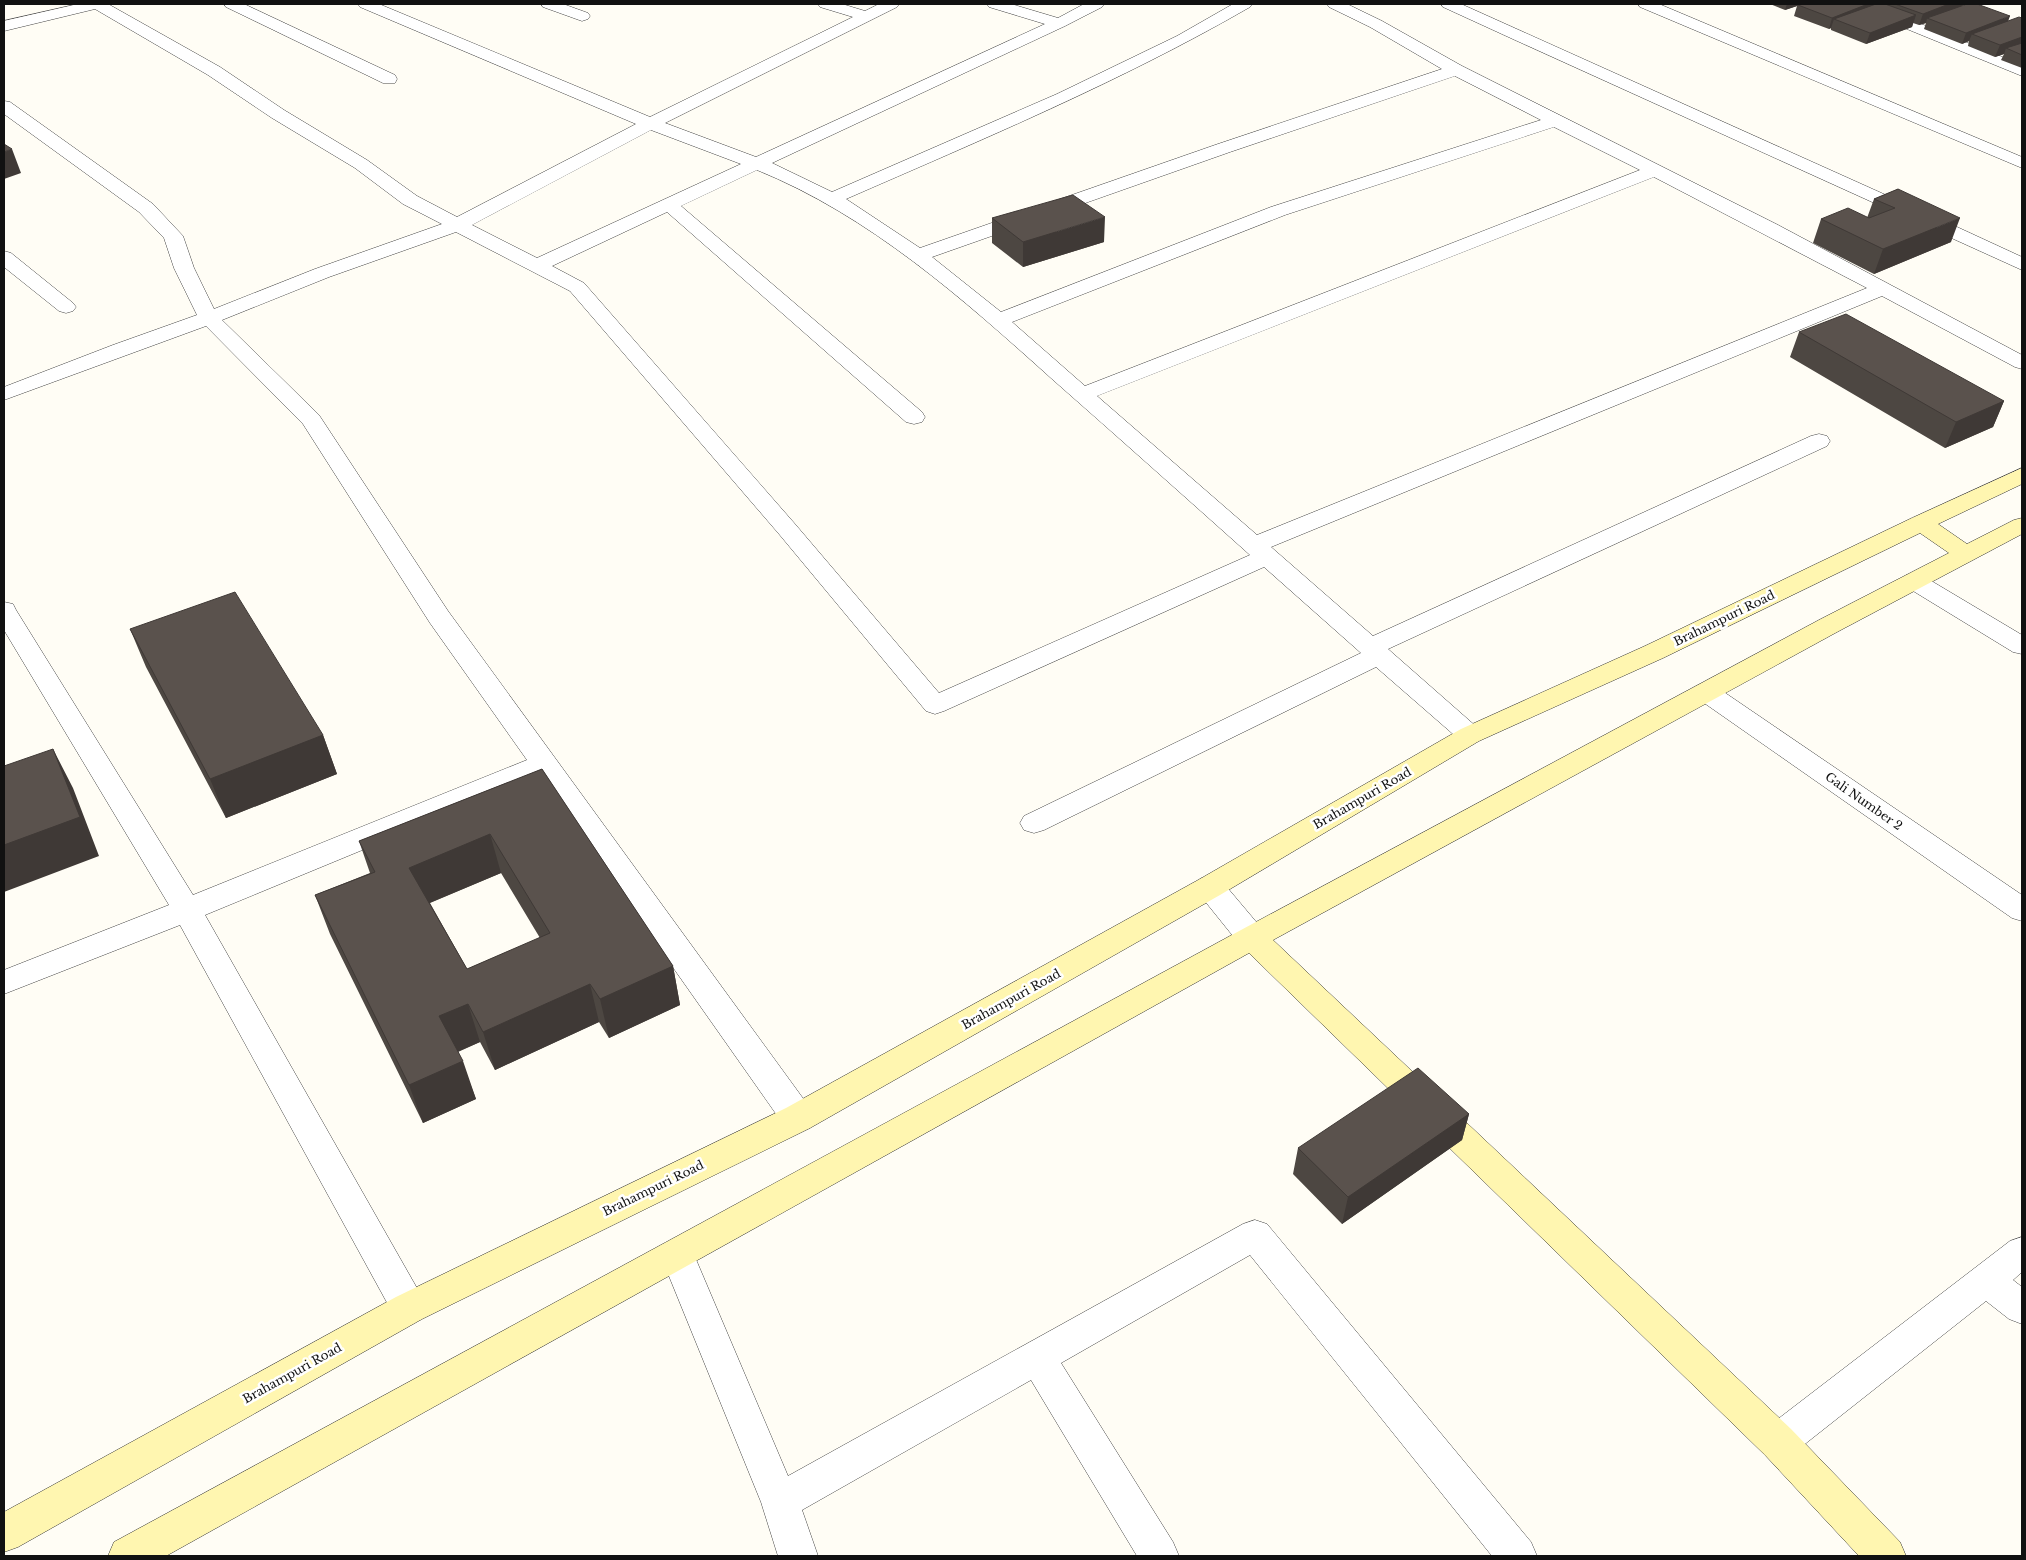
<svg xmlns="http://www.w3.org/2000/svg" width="2026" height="1560" font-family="'Libre Baskerville',serif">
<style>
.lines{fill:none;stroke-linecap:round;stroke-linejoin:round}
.street-casing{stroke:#444;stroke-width:1}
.secondary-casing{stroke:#333;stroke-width:1}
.street{fill:#fff;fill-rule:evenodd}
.secondary{fill:#fff6b0;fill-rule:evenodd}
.wall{fill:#4d4742;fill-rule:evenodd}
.shaded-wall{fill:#3f3936}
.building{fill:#5a524d;stroke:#3f3936;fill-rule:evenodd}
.labels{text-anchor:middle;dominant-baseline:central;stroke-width:5;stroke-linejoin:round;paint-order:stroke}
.street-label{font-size:12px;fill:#111;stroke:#fff}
</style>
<rect width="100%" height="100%" fill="#fffdf5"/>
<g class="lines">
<!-- street casing -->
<g class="street-casing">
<path id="street" d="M78 4H108L220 67 284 110 367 160 417 196 457 217 636 124 360 7 358 4H379L650 117 853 17 820 7 818 4H842L865 11 879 4H899L897 7 665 123 756 157 1045 24 989 7 987 4H1011L1058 18 1084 4H1104L1102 7 1065 26 772 163 832 192 1057 94 1177 36 1233 4H1252L1250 7C1120 82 983 139 846 199L920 248 1218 144 1442 69 1370 27 1329 7 1327 4H1347L1382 21 1462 66 1778 225 2022 355V369L2015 367 1882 296 1271 547 1373 636 1811 436 1819 434 1827 436 1830 441 1827 446 1388 649 1479 729 1483 735 1479 741 1470 744 1461 741 1376 667 1044 830 1034 833 1024 830 1020 823 1024 816 1361 653 1264 567 944 711 935 714 926 711 779 534 570 291 456 232 329 277 222 320 319 415 448 611 810 1108 814 1118 810 1128 798 1131 786 1128 539 777 205 915 422 1297 427 1308 422 1319 409 1324 396 1319 180 925 4 994V970L169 905 4 630V602L13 604 16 610 193 895 527 760 430 623 303 424 206 326 4 400V387L113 345 197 315 174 268 164 238 139 212 4 114V101L10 102 153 204 183 236 194 268 214 309 315 269 442 224 403 204 355 168 272 118 208 75 95 9 4 31V21ZM1455 76 1541 120 1271 207 1001 312 932 257 1230 152ZM1554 127 1640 170 1085 386 1012 322 1285 215ZM651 130 741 164 537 258 472 225ZM757 170C870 216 962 298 1052 379 1118 437 1184 496 1250 555L939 693 795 524 584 283 552 266 667 212 906 422 914 424 922 422 925 417 922 412 681 206ZM1654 177 1867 288 1257 535 1097 396Z
M224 4H244L395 75 397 79 395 83H383L226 7Z
M541 4H563L588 13 590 16 588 19 582 21 543 7Z
M1441 4H1461L1957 227 2022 257V270L1515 40 1443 7Z
M1638 4H1659L2022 157V168L1640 7Z
M1851 4H1872L2022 65V76L1853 7Z
M4 251 11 253 73 303 76 307 73 311 66 313 59 311 4 267Z
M1914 573 1923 576 2022 635V654L2013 652 1905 586 1902 581 1905 576Z
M1706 683 1715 686 2022 895V921L2012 918 1697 698 1693 692 1697 686Z
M1210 876 1220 879 1263 930 1267 938 1263 946 1252 949 1241 946 1200 895 1195 887 1200 879Z
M1255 1220 1267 1224 1531 1542 1537 1556H1492L1250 1255 1061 1363 1173 1542 1179 1556H1137L1031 1380 802 1510 818 1556H778L761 1502 660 1254 665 1243 677 1239 689 1243 788 1476 1243 1224Z
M2022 1237V1272L2013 1280 2022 1287V1324L2009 1319 1986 1301 1791 1455 1778 1460 1765 1455 1759 1442 1765 1429 2010 1241Z"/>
</g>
<!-- secondary casing -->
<g class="secondary-casing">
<path id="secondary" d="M2022 468V484L1938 524 1967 544 2014 520 2022 518V534L1837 632 1273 940 1791 1429 1900 1542 1906 1556H1859L1765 1455 1249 953 166 1556H108L114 1542 1241 930 1819 620 1949 553 1920 533 1663 658 1479 741 1220 895 810 1128 422 1319 18 1547 4 1552V1512L396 1297 786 1108 1200 879 1461 729 1645 646 1912 518Z"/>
</g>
<!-- street -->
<use href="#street" class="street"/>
<!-- secondary -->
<use href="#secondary" class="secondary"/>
</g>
<!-- wall -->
<path class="wall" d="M1770 4H1873V5L1876 4H1962V6L2008 21 2022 18V68L2001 60 2004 54 1995 57 1968 46 1969 41 1962 44 1924 29 1926 23 1919 25 1913 23 1912 27 1866 44 1831 30V28L1829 29 1794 16 1797 6 1785 10Z
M1898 189 1951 242 1874 274 1813 243 1821 219 1867 218 1874 199Z
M992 218 1104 242 1023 267 992 243Z
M1799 332 2004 401 1993 427 1945 448 1790 357Z
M130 629 323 735 337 774 226 818 146 667Z
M542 769 673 966 680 1005 609 1038 599 1022 495 1070 480 1042 458 1052 476 1099 423 1123 330 934 315 895 370 873 359 841ZM501 873 540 938 467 969 430 903Z
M1469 1114 1462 1140 1342 1224 1293 1174 1298 1148Z"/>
<!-- shaded-wall -->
<path class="shaded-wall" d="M1787 4H1804L1798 5 1797 6 1785 10Z
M1868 4H1873L1871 13 1834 19 1831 28 1829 29 1832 18Z
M1949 4H1962L1961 9 1927 18 1926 23 1919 25 1923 14Z
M1916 15 1912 27 1866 44 1870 33Z
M2010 16 2006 27 1972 34 1969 41 1962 44 1966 33Z
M2022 37V47L2006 48 2004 54 1995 57 2000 45Z
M12 149 21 173 4 179V152Z
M1105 217 1104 242 1023 267V242Z
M1960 218 1951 242 1874 274 1883 249Z
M2004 401 1993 427 1945 448 1956 422Z
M323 735 337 774 226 818 210 779Z
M53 749 73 788 99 856 4 892V845Z
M490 834 501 873 422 906 409 868Z
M673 966 680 1005 609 1038 600 999Z
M590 984 599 1022 495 1070 483 1032Z
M468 1004 480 1042 452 1054 439 1016Z
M463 1061 476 1099 423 1123 409 1085Z
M1469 1114 1462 1140 1342 1224 1348 1197Z"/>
<!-- building -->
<path class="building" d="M1800 4H1868L1832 18 1798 5Z
M1876 4H1885L1916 15 1870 33 1834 19Z
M1895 4H1949L1923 14Z
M1967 4H1977L2010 16 1966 33 1927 18Z
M2019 17 2022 18V37L2000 45 1972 34Z
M2022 43V55L2006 48Z
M4 144 12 149 4 152Z
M1898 189 1960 218 1883 249 1821 219 1848 208 1869 218 1895 208 1874 199Z
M1073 195 1105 217 1023 242 992 218Z
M1846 314 2004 401 1956 422 1799 332Z
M235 592 323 735 210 779 130 629Z
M53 749 80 817 4 845V766Z
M542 769 673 966 600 999 590 984 483 1032 468 1004 439 1016 463 1061 409 1085 315 895 375 872 359 841ZM490 834 550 933 467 969 409 868Z
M1418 1068 1469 1114 1348 1197 1298 1148Z"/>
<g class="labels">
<!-- street labels -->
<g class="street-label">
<text transform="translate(1724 618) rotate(-26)">Brahampuri Road</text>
<text transform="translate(1362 798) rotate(-30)">Brahampuri Road</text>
<text transform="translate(1864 801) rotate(35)">Gali Number 2</text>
<text transform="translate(1011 999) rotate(-29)">Brahampuri Road</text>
<text transform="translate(653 1188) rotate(-26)">Brahampuri Road</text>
<text transform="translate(292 1373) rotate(-29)">Brahampuri Road</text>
</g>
</g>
<!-- border -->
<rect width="2026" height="1560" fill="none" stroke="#111111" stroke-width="10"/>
</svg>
